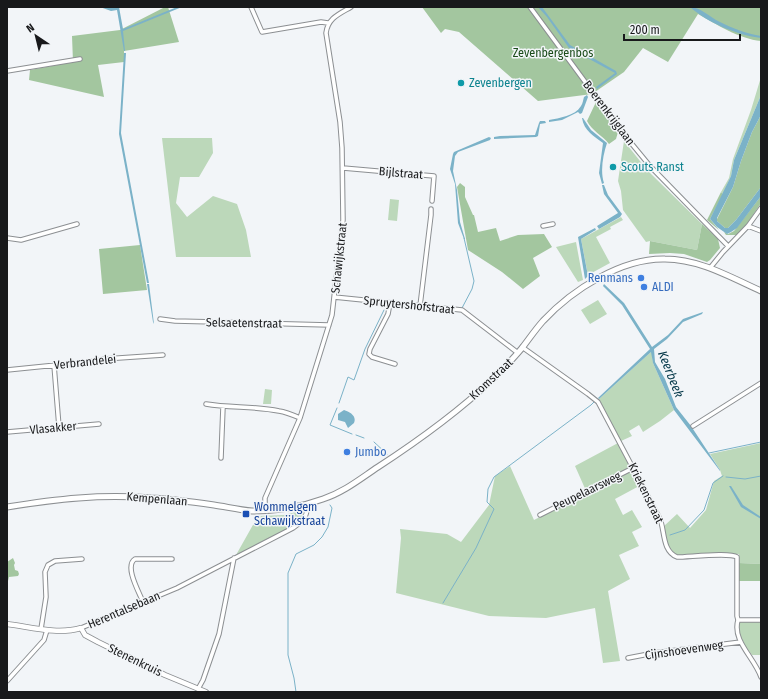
<svg xmlns="http://www.w3.org/2000/svg" width="768" height="699" font-family="'Fira Sans Condensed',sans-serif">
<style>
.green{fill:#bcd8ba}
.forest{fill:#a3c69f}
.water{fill:#7bb2c8}
.lines{fill:none;stroke-linecap:round;stroke-linejoin:round}
.stream{stroke:#7bb2c8;stroke-width:1}
.minor-casing{stroke:#8c8f92;stroke-width:5.5}
.tertiary-casing{stroke:#8c8f92;stroke-width:6}
.secondary-casing{stroke:#8c8f92;stroke-width:7}
.minor{stroke:#fff;stroke-width:3.5}
.tertiary{stroke:#fff;stroke-width:4.5}
.secondary{stroke:#fff;stroke-width:5}
.culture-dot{fill:#0f9aa8;stroke:#f2f5f8;stroke-width:1.5}
.shop-dot{fill:#3f7fe0;stroke:#f2f5f8;stroke-width:1.5}
.transit-dot{fill:#1a4fb4;stroke:#f2f5f8;stroke-width:1.5}
.labels{text-anchor:middle;dominant-baseline:central;stroke-width:3;stroke-linejoin:round;paint-order:stroke}
.park-label{font-size:12px;fill:#1b4c1a;stroke:#f2f5f8}
.culture-label{font-size:12px;fill:#0d838f;stroke:#f2f5f8;text-anchor:start}
.street-label{font-size:12px;fill:#18191b;stroke:#f2f5f8}
.shop-label{font-size:12px;fill:#366cbe;stroke:#f2f5f8;text-anchor:start}
.transit-label{font-size:12px;fill:#164399;stroke:#f2f5f8;text-anchor:start}
.water-label{font-size:13px;font-style:italic;fill:#043748;stroke:#f2f5f8}
</style>
<rect width="100%" height="100%" fill="#f2f5f8"/>
<!-- green -->
<path class="green" d="M761 77V95L734 160 731 176 723 194 721 192 729 178 733 159 751 110Z
M162 138H212L213 153 199 177H180L176 203 187 217 213 196 237 204 246 230 251 257H176Z
M624 141 648 171 702 224 697 250 650 241 646 242 623 210 621 191 618 181Z
M390 199 399 200 397 221 388 220Z
M621 217 623 220 610 227 611 229 596 237 610 263 588 275 581 239Z
M576 242 583 280 578 282 556 247Z
M598 300 607 314 590 324 581 310Z
M652 351 653 363 674 410 660 421 643 432 639 425 629 431 632 436 621 441 599 399Z
M265 389 272 390 271 404H263Z
M618 443 641 485 615 499 623 515 632 510 642 527 632 532 639 546 619 555 630 579 608 591 620 661 603 663 595 608 546 618 489 616 396 593 401 538 400 529 447 534 461 542 489 505 495 476 510 466 534 520 587 493 575 466Z
M761 443V564L739 563V554L678 555C666 553 665 536 664 526L677 514 690 528 706 510 714 481 722 476 720 470 710 454Z
M304 510 305 512 303 519 291 527 236 555 258 516 284 515Z
M740 621H761V655H752C745 645 734 634 740 621Z"/>
<!-- forest -->
<path class="forest" d="M165 7H168L179 42 124 51V62L98 65 104 97 29 80 30 70 73 62 72 36 120 30Z
M422 7H761V41C739 39 716 24 698 14L668 62 643 48 624 72 592 94 538 101 459 32 445 29 441 33Z
M596 102 618 132 616 139 609 144C602 135 592 131 587 121Z
M761 115V187L736 220 728 228H725L717 221V219L733 187 741 161 752 132Z
M460 183 465 187V197L473 215H474L478 232 496 228 500 241 518 235 544 234 552 247 533 258 540 276 523 289 502 272 468 250 457 187Z
M721 192 723 194 710 219 719 230 707 220Z
M761 196V203L747 224 736 235H726L724 232 728 234 734 231Z
M702 224 718 239 720 248 710 260 707 262 684 254 670 253 649 254 650 241 697 250Z
M140 245 147 290 103 294 99 249Z
M13 558 15 563 14 565 15 570 18 571 19 574 18 576 9 577 7 585V562Z
M739 563 761 564V581H739Z"/>
<!-- water -->
<path class="water" d="M100 7H119L123 29 177 7H182L123 31 125 51H124L117 10 111 11Z
M538 7H542L570 45 616 71 617 74 597 89 596 87 615 73 569 48 547 17Z
M690 7C701 7 709 17 720 22 732 28 747 34 761 36V38C737 35 708 23 690 7Z
M124 53H126L121 133 149 283H147L119 134Z
M587 95 588 97 582 113 580 114 578 112 562 120 549 122V120C559 118 575 116 581 106 583 103 583 100 584 97Z
M761 95V115L752 132 741 161 733 187 717 218V221L725 228H728L736 220 761 187V196L737 228 731 232 727 234 717 227 710 219 731 176 734 160Z
M582 118H583L591 130 607 143C603 155 600 171 604 183L602 184 599 173 603 143C594 136 584 131 582 118Z
M540 121H545L546 123 540 124 538 136 536 137 494 139V137L500 136 535 135 539 123Z
M489 137 491 138 490 140 458 152 455 156 453 171 457 190 460 222 465 239H464L458 223 455 184 450 169 453 154 454 152Z
M602 185H604L608 195 622 214 620 217 599 229 597 226 618 213 604 194Z
M595 228 596 230 594 231 581 239 588 276 585 279 578 237Z
M147 284H149L154 324 153 322Z
M604 284 624 303 652 347 668 335 683 319 703 312 702 314 683 322 667 339 654 349 655 362 665 379 676 407 691 426 720 470V471L674 410 653 363 651 352 599 399 598 398 650 349 622 305 603 286Z
M344 410C350 412 357 416 354 423L348 428 345 422 338 420V414Z
M729 486H731L743 505 761 517V519L741 507Z"/>
<g class="lines">
<!-- stream -->
<path class="stream" d="M462 308 472 289 474 281 464 238
M339 403 348 377 354 380 365 349 384 310
M337 408 330 425 352 434
M356 435 364 438
M374 442 387 454
M709 453 761 442
M726 477 745 479 761 476
M670 535 685 530 704 510 713 483 723 476
M443 603 476 548 494 509 487 502 488 489 494 477 591 405 595 401
M296 692 294 678 288 655V573L296 554 314 545 322 537 328 527 332 508 330 505"/>
<!-- minor casing -->
<g class="minor-casing">
<path id="minor" d="M251 7 262 32 321 22 328 23
M530 7 622 132 650 166 728 246
M7 71 80 59
M343 168 434 176 432 201
M543 226 553 224
M748 226 761 231
M7 238 21 240 77 224
M710 268 723 252 748 226 761 208
M334 297 462 310 518 353
M390 303 388 314 370 349 369 354 372 357 395 364
M420 306 431 215V209
M160 319 175 321 329 325
M522 347 588 394 598 402 660 519C665 531 662 551 677 557 689 557 730 552 737 557V616L738 620
M54 365 59 427
M7 370 96 361 104 359 163 355
M206 404C230 408 255 406 279 411 286 412 293 415 300 418
M693 426 761 383
M7 432 99 424
M221 458 223 407
M265 511V498L300 418 332 315 334 297 343 220 342 148 340 122 326 33C328 18 339 14 351 7
M540 515 633 468
M143 602C139 592 124 566 135 559H172
M738 620C732 641 754 657 761 677
M738 620H761
M81 628 177 588 293 528C303 521 308 517 307 504
M41 629 46 597 45 572 48 565 55 561 82 559
M628 658 654 653 741 642
M7 681 44 640 47 630
M198 689 203 680 219 634 234 558"/>
</g>
<!-- tertiary casing -->
<g class="tertiary-casing">
<path id="tertiary" d="M7 624C31 627 57 635 81 628L85 635 98 642 165 675 206 692"/>
</g>
<!-- secondary casing -->
<g class="secondary-casing">
<path id="secondary" d="M7 507C57 499 100 494 151 498 172 499 193 502 214 505 227 507 240 510 252 511 276 511 301 507 323 499 344 492 360 479 378 467 418 441 458 412 493 379 503 369 513 359 522 348 529 339 535 330 543 321 572 290 621 258 665 259 699 259 730 277 761 291"/>
</g>
<!-- minor -->
<use href="#minor" class="minor"/>
<!-- tertiary -->
<use href="#tertiary" class="tertiary"/>
<!-- secondary -->
<use href="#secondary" class="secondary"/>
</g>
<!-- markers -->
<g class="culture-dot">
<circle cx="461" cy="83" r="4"/>
<circle cx="613" cy="167" r="4"/>
</g>
<g class="shop-dot">
<circle cx="641" cy="278" r="4"/>
<circle cx="644" cy="287" r="4"/>
<circle cx="347" cy="452" r="4"/>
</g>
<rect class="transit-dot" x="242" y="510" width="8" height="8" rx="2"/>
<g class="labels">
<!-- park labels -->
<g class="park-label">
<text x="553" y="53">Zevenbergenbos</text>
</g>
<!-- culture labels -->
<g class="culture-label">
<text x="469" y="83">Zevenbergen</text>
<text x="621" y="167">Scouts Ranst</text>
</g>
<!-- street labels -->
<g class="street-label">
<text transform="translate(609 113) rotate(53)">Boerenkrijglaan</text>
<text transform="translate(401 173) rotate(5)">Bijlstraat</text>
<text transform="translate(339 258) rotate(-84)">Schawijkstraat</text>
<text transform="translate(409 305) rotate(6)">Spruytershofstraat</text>
<text transform="translate(244 323) rotate(1)">Selsaetenstraat</text>
<text transform="translate(85 362) rotate(-6)">Verbrandelei</text>
<text transform="translate(491 379) rotate(-43)">Kromstraat</text>
<text transform="translate(53 428) rotate(-5)">Vlasakker</text>
<text transform="translate(587 491) rotate(-26)">Peupelaarsweg</text>
<text transform="translate(646 493) rotate(64)">Kriekenstraat</text>
<text transform="translate(157 499) rotate(5)">Kempenlaan</text>
<text transform="translate(124 610) rotate(-23)">Herentalsebaan</text>
<text transform="translate(684 650) rotate(-8)">Cijnshoevenweg</text>
<text transform="translate(135 660) rotate(26)">Stenenkruis</text>
</g>
<!-- shop labels -->
<g class="shop-label">
<text x="633" y="278" text-anchor="end">Renmans</text>
<text x="652" y="287">ALDI</text>
<text x="355" y="452">Jumbo</text>
</g>
<!-- transit labels -->
<g class="transit-label">
<text x="254" y="507">Wommelgem<tspan x="254" dy="14">Schawijkstraat</tspan></text>
</g>
<!-- water labels -->
<g class="water-label">
<text transform="translate(671 374) rotate(68)">Keerbeek</text>
</g>
</g>
<!-- border -->
<rect width="768" height="699" fill="none" stroke="#18191b" stroke-width="16"/>
<!-- north arrow -->
<g transform="translate(36 36) rotate(325)" stroke="#f2f5f8" stroke-width="3" paint-order="stroke">
<path d="M0-3L7 15L0 10L-7 15Z" fill="#18191b"/>
<text y="-6" font-size="11" font-weight="bold" text-anchor="middle" fill="#18191b">N</text>
</g>
<!-- scale -->
<path d="M624 34v6h116v-6" fill="none" stroke="#18191b" stroke-width="2"/>
<text x="630" y="34" font-size="12" fill="#18191b" stroke="#f2f5f8" stroke-width="3" paint-order="stroke">200 m</text>
</svg>
